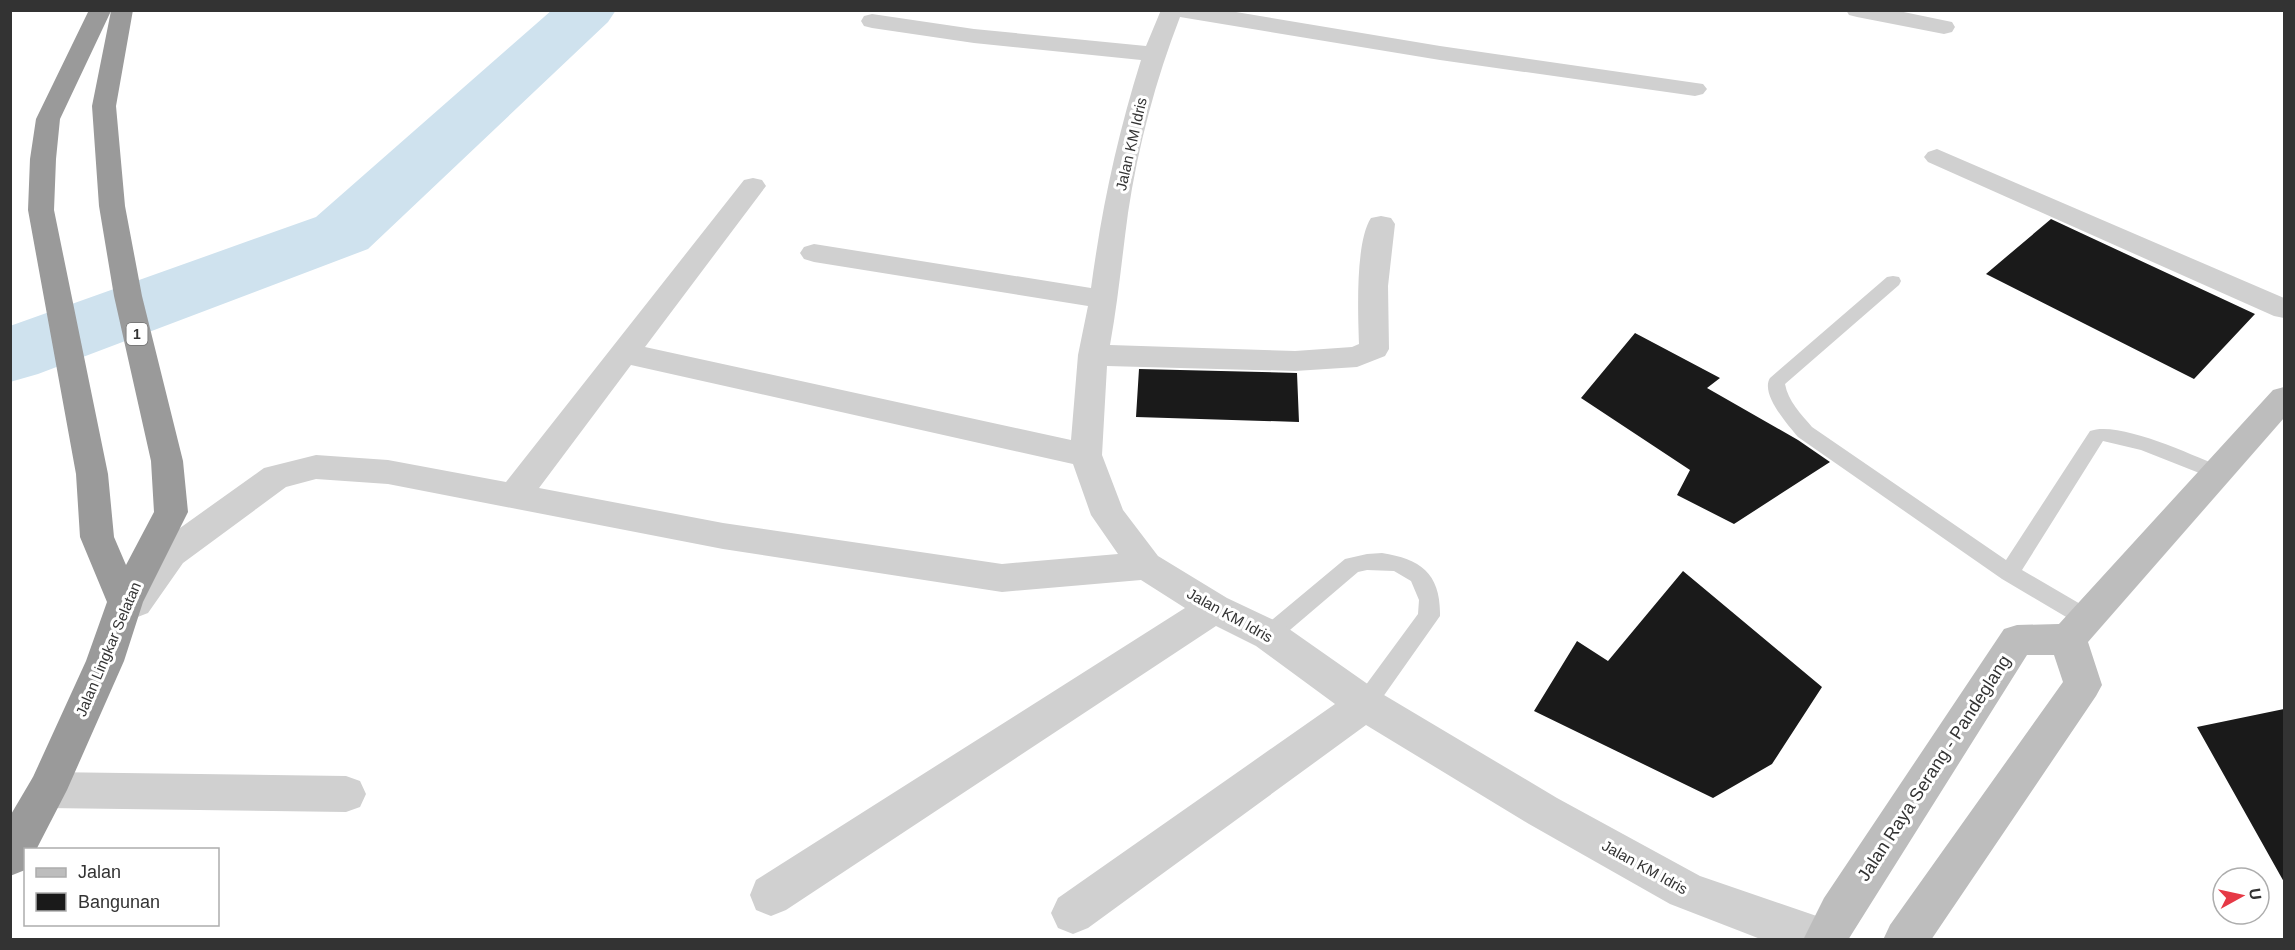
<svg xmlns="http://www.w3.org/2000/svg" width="2295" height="950" font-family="Arial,sans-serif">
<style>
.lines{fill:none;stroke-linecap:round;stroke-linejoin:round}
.river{fill:#cfe2ee;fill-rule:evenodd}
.building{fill:#1a1a1a}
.lane{fill:#d0d0d0;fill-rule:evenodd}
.street{fill:#d0d0d0;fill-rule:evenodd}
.secondary{fill:#bdbdbd;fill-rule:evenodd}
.highway{fill:#9a9a9a;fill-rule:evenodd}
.labels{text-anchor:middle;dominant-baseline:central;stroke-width:6;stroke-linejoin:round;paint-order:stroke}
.shield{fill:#fff;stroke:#707070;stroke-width:1.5}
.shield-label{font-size:14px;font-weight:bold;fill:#333}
.street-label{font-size:15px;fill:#333;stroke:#fff}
.near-street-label{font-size:18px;fill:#333;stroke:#fff}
</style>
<rect width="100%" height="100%" fill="#fff"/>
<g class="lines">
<!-- river -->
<path class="river" d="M552 10H616L608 22 368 249 38 374 10 382V326L316 217Z"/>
</g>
<!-- building -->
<path class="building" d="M2051 219 2081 233 2255 314 2194 379 1986 274Z
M1635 333 1720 378 1707 388 1798 440 1830 462 1734 524 1677 495 1690 470 1581 398Z
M1139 369 1297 373 1299 422 1136 417Z
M1683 571 1822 687 1772 764 1713 798 1534 711 1577 641 1608 661Z
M2284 709V882L2197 727Z"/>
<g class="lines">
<!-- lane -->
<path class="lane" d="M1893 276 1899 277 1901 281 1899 285 1785 384C1788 401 1801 414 1812 427L2006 560 2090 431C2119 420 2194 456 2224 468L2227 473 2224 478 2217 480 2141 450 2103 441 2022 570 2094 612 2097 618 2094 624 2086 627 2078 624 2002 579 1798 437C1788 425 1760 394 1770 378L1887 277Z
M1382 553C1421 559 1441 574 1440 616L1373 711 1365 714 1357 711 1354 704 1357 697 1418 614 1419 600 1411 581 1394 571 1367 570 1358 572 1277 641 1269 644 1261 641 1258 635 1261 629 1345 559 1367 554Z"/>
<!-- street -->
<path class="street" d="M1161 10H1224L1440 46 1703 84 1707 89 1703 94 1695 96 1440 60 1180 17C1156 79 1138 146 1128 213 1122 257 1118 301 1110 345L1295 351 1352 347 1359 344C1358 314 1355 242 1371 218L1381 216 1391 218 1395 224 1388 286 1389 349 1385 356 1357 367 1295 371 1107 366 1102 455 1123 510 1158 556 1227 598 1282 624 1379 692 1557 798 1700 876 1840 924 1847 940H1763L1670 904 1529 824 1366 725 1088 928 1073 934 1058 928 1051 913 1058 898 1335 704 1256 646 1216 626 786 910 771 916 756 910 750 895 756 880 1185 608 1141 580 1002 592 723 549 388 484 316 479 286 487 183 563 148 613 135 618 122 613 117 603 159 543 264 468 316 455 388 460 506 482 744 180 753 178 762 180 766 186 645 347 1071 440 1078 355 1088 306 814 262 804 259 800 253 804 247 814 244 1091 288C1102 207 1117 137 1141 60L974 43 872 28 864 26 861 21 864 16 872 14 974 29 1146 46ZM631 365 1073 464 1091 515 1118 554 1002 564 723 523 539 488Z
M1846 10H1894L1952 22 1955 27 1952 32 1944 34 1857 17 1849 15Z
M1937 149 2284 298V318L2274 316 1928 162 1924 157 1928 152Z
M47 772 346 776 360 781 366 794 360 807 346 812 47 808 33 803 27 790 33 777Z"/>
<!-- secondary -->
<path class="secondary" d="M2284 387V418L2088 642 2102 685 2096 696 1931 940H1883L1890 925 2063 682 2054 655H2027L1848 940H1803L1824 898 2004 629 2017 625 2059 624 2273 390Z"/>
<!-- highway -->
<path class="highway" d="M89 10H133L116 106 125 206 142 296 183 461 188 512 143 602 124 661 67 790 36 850H26L25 870 10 876V816L33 777 86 661 107 602 80 537 76 474 28 210 30 159 36 119ZM111 11 92 106 99 206 114 296 151 461 154 512 126 565 114 537 108 474 54 210 56 159 60 119Z"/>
</g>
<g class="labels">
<!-- shield labels -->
<rect class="shield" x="126.5" y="323" width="21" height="22" rx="4.5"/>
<g class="shield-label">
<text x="137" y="334">1</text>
</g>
<!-- street labels -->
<g class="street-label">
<text transform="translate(1131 144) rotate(-77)">Jalan KM Idris</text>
<text transform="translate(1230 615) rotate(29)">Jalan KM Idris</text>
<text transform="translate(108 649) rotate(-67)">Jalan Lingkar Selatan</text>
<text transform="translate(1645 867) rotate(29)">Jalan KM Idris</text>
</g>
<!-- near-street labels -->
<g class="near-street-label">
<text transform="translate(1934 768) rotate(-57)">Jalan Raya Serang - Pandeglang</text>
</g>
</g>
<!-- border -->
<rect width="2295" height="950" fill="none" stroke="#333333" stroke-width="24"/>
<!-- legend -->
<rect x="24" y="848" width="195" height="78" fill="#ffffff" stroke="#adadad" stroke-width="1.5"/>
<rect x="36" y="868" width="30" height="9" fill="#bdbdbd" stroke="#adadad" stroke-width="1.5"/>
<text x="78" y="878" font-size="18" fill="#333333">Jalan</text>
<rect x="36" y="893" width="30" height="18" fill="#1a1a1a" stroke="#adadad" stroke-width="1.5"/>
<text x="78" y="908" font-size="18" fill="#333333">Bangunan</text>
<!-- north arrow -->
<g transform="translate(2241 896) rotate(82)"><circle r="28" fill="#ffffff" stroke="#adadad" stroke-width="1.5"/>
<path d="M0-4.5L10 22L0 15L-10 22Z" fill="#e63946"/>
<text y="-9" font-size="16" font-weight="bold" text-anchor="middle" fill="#333333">U</text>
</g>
</svg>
